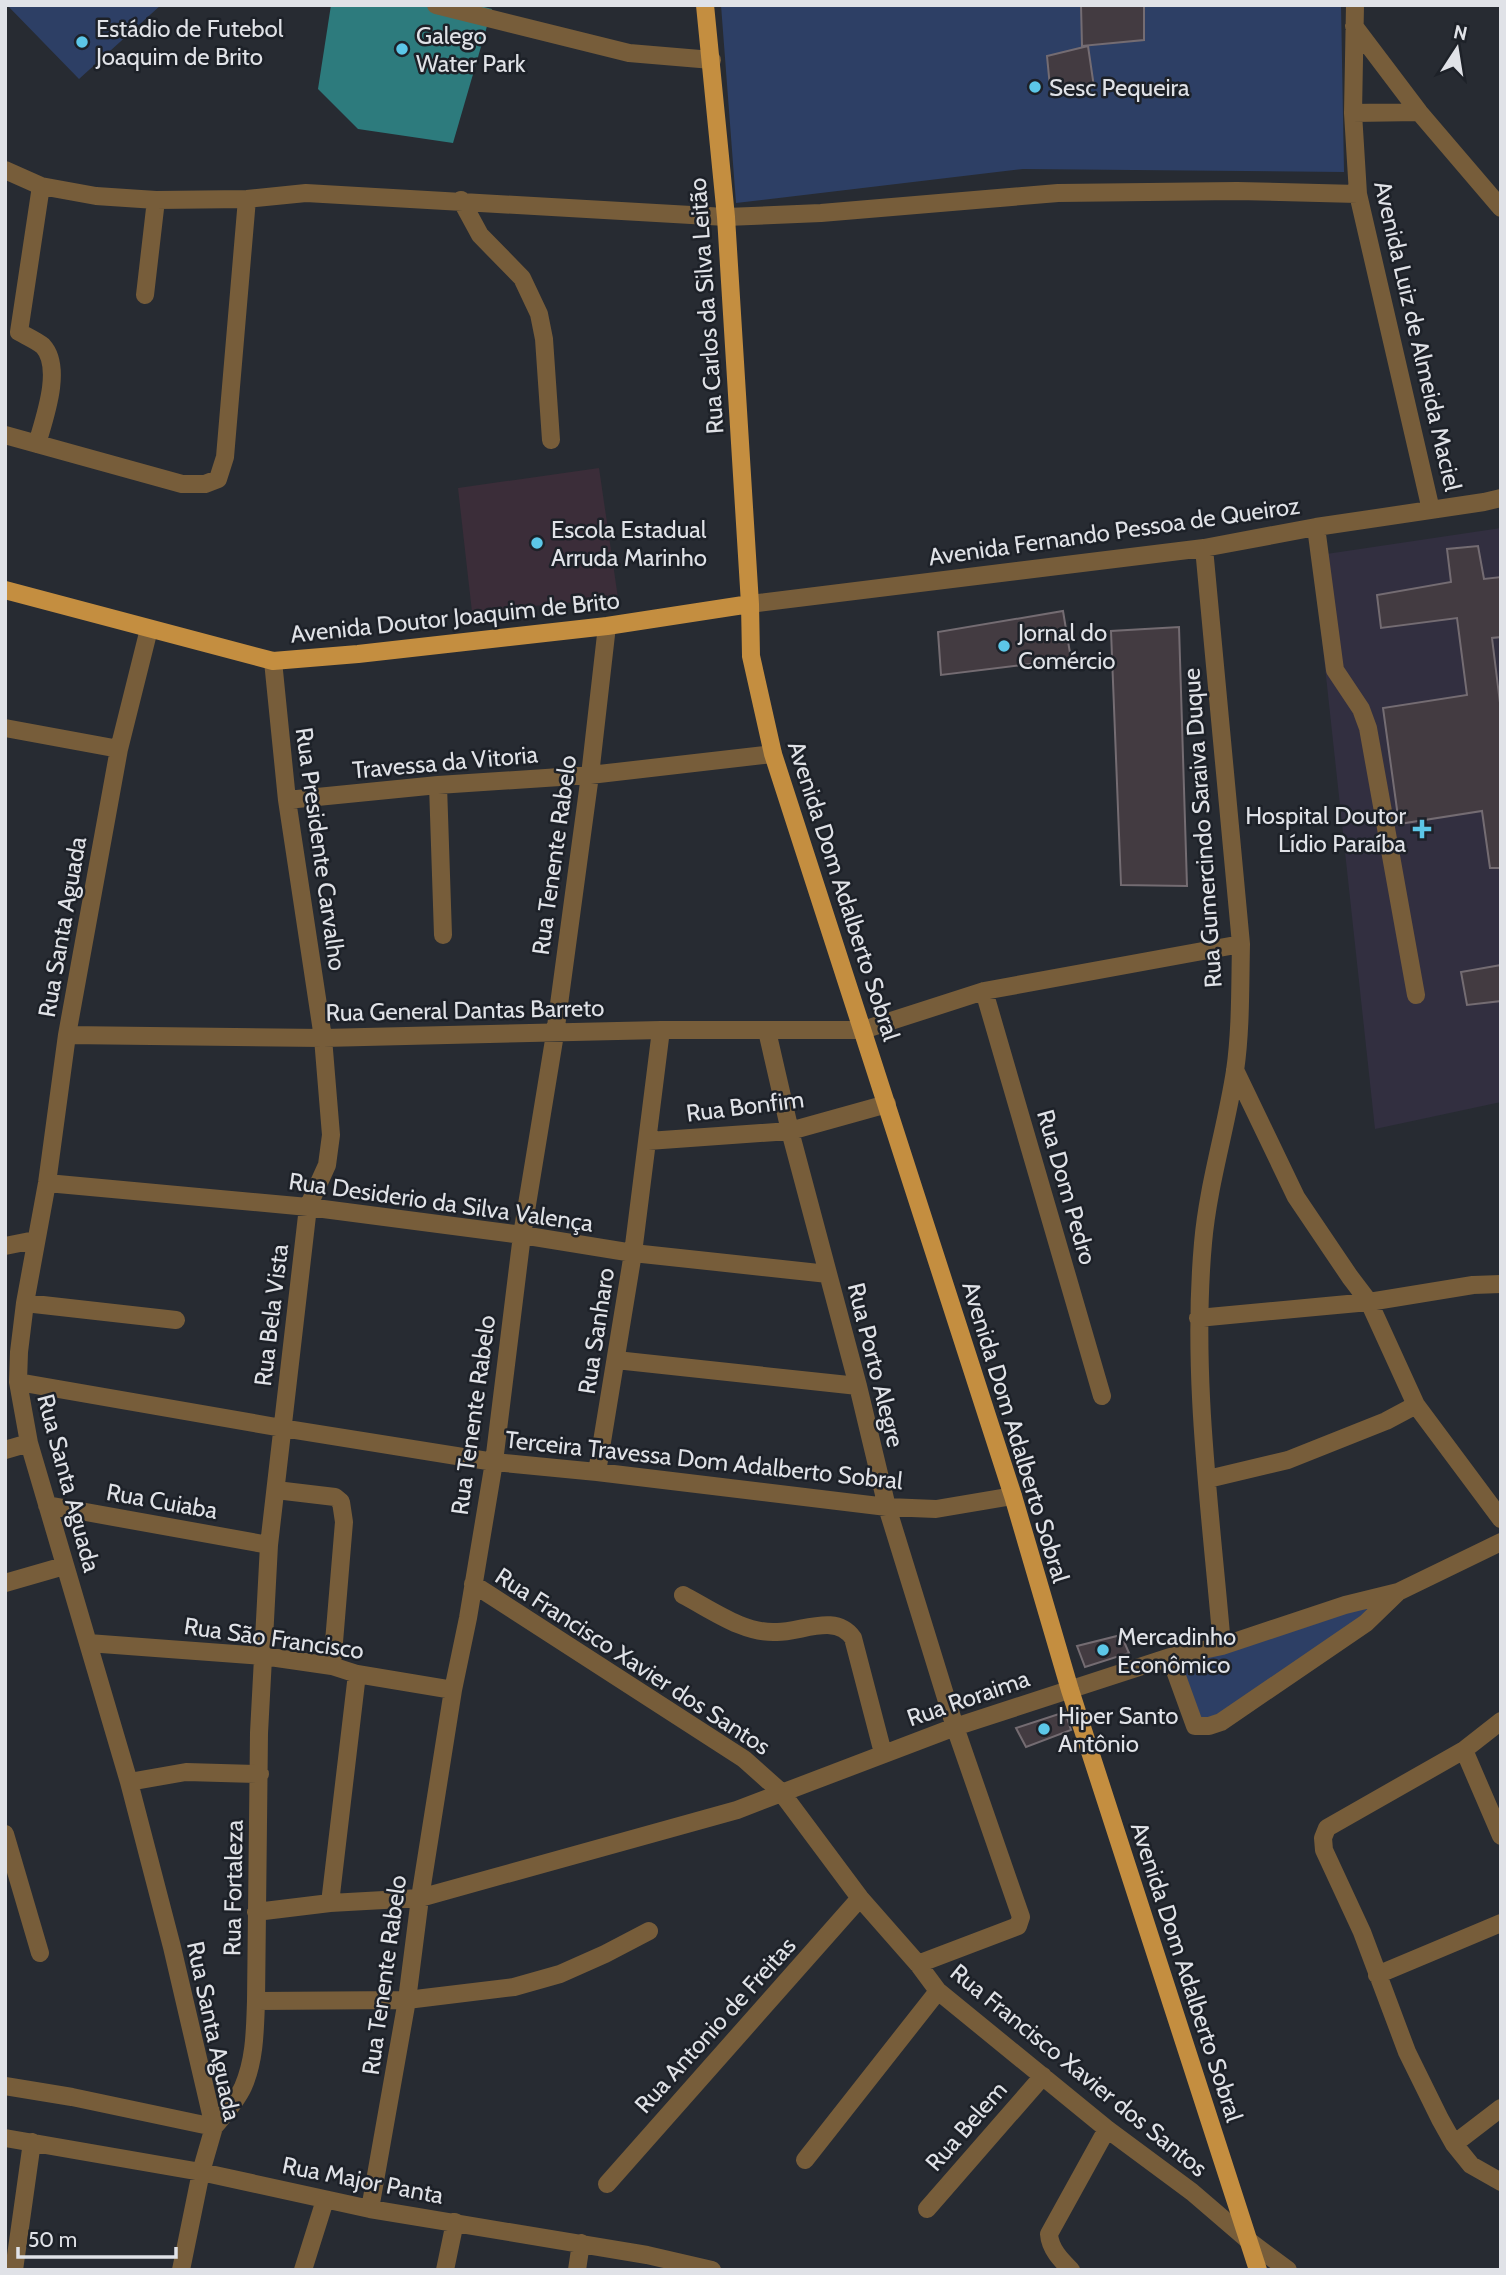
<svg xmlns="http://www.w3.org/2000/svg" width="1506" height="2275" font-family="Cabin,sans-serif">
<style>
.education{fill:#3b2d39}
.medical{fill:#322f40}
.green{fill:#2d3f65}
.water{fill:#2d7b7d}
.building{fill:#433b41;stroke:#746c72;stroke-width:2}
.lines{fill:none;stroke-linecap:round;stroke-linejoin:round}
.minor{stroke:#775d3a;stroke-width:18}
.major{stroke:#c48e40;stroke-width:18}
.poi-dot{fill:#5cc7e8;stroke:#1d2128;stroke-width:2.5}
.labels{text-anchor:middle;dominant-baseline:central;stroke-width:5;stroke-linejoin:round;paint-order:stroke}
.poi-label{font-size:24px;fill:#e0e2e7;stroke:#1d2128;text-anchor:start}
.street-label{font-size:24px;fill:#e0e2e7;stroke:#1d2128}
</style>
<rect width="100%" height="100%" fill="#272b32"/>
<!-- education -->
<path class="education" d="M599 468 618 598 472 612 458 488Z"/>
<!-- medical -->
<path class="medical" d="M1501 528V1102L1375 1129 1313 556Z"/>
<!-- green -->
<path class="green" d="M7 5H161L79 79Z
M721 5H1341L1344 172 1023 169 736 203Z
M1398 1592 1203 1727 1170 1657Z"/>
<!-- water -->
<path class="water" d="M331 5H476L492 9 453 143 358 129 318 89Z"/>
<!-- building -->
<path class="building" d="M1081 5H1144V40L1082 46Z
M1088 46 1094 87H1050L1047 56Z
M1478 546 1484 579 1501 577V637L1492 638 1501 711V868H1490L1482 811 1399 824 1383 708 1467 695 1457 618 1381 628 1377 595 1451 582 1447 549Z
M1063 611 1071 659 941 675 938 632Z
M1179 627 1187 886 1121 885 1111 631Z
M1501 965V1001L1467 1005 1461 972Z
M1121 1635 1129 1653 1085 1667 1077 1646Z
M1065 1712 1071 1730 1026 1747 1016 1728Z"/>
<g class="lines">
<!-- minor -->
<path class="minor" d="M436 5 629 53 712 60
M1355 5 1353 113 1358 194 1431 510
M1354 26 1419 112 1501 208
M1353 113 1419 112
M5 170 41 186 96 196 156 200 247 199 306 193 726 217 821 213 1058 193 1237 191 1358 194
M461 200 480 235 522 278 539 314 544 339 551 440
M145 295 156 200
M5 435 182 484H205L218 479 225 457 247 199
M37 444C44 419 63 368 43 346 37 341 26 336 19 332L41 186
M1316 527 1335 670 1361 709 1368 728 1416 995
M1204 548 1241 944C1240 986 1241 1030 1235 1071 1226 1129 1208 1185 1203 1243 1191 1377 1211 1513 1222 1646
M750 604 1204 548 1316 527 1484 502 1501 498
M149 629 119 749 67 1035 47 1183 25 1303 19 1352 18 1382 29 1443 129 1782 172 1947 214 2127 201 2172 181 2270
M5 728 119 749
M438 785 443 935
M287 800 438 785 590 775 773 754
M984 991 1102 1396
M767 1031 790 1131 858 1386 887 1507 955 1727 1021 1917 1018 1926 918 1964
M67 1035 323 1038 661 1030H863L984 991 1241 944
M1235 1070 1296 1197 1350 1277 1369 1302 1416 1405 1501 1519
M648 1141 790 1131 887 1104
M47 1183 308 1207 522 1235 633 1253 828 1274
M5 1246 35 1240
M25 1303 176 1320
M1198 1318 1369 1302 1473 1285 1501 1284
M616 1360 858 1386
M18 1382 282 1428 494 1462 597 1472 887 1507 936 1509 1013 1496
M5 1450 29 1443
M597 1472 633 1253 661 1030
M1208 1479 1288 1460 1386 1421 1416 1405
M276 1490 335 1497 341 1502 344 1522 332 1666
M47 1505 269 1545
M5 1583 64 1566
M473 1584 744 1759 781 1792 860 1898 918 1964 938 1991 1107 2129 1192 2192 1249 2241 1288 2270
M683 1595C712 1610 744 1634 777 1632 802 1632 836 1613 853 1638L883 1753
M88 1643 263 1656 332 1666 357 1674 453 1690
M1170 1657 1195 1726H1209L1221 1722 1366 1623 1397 1593
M1501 1721 1464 1750 1327 1828 1323 1838 1324 1850 1362 1932 1407 2052 1440 2119 1454 2144 1471 2165 1501 2182
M1464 1750 1501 1836
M129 1782 186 1772 260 1774
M5 1834 40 1953
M330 1903 357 1674
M256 1912 330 1903 420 1898 737 1810 955 1727 1170 1657 1222 1646 1345 1605 1398 1592 1501 1542
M1377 1975 1501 1923
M256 2001 407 2000 514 1987 560 1974 605 1954 649 1931
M5 2086 72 2097 214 2127C224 2115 236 2102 243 2087 255 2060 255 2029 256 2001L259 1733 269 1545 308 1207 327 1165 331 1135 323 1038 287 800 273 661
M5 2138 201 2172 370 2209 647 2255 712 2270
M1454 2144 1501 2108
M805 2160 938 1991
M607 2184 860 1898
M370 2209 407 2000 420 1898 453 1690 468 1618 494 1462 522 1235 555 1034 590 775 607 626
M927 2209 1043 2076
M14 2270 32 2142
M303 2270 325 2200
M445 2270 455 2222
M577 2270 581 2243
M1071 2270C1061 2260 1050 2249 1049 2234L1107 2129"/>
<!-- major -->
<path class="major" d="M705 5 726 217 750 604 751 656 773 754 1013 1496 1070 1690 1258 2270
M5 590 273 661 358 654 607 626 750 604"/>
</g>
<!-- markers -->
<g class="poi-dot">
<circle cx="82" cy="42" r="7"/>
<circle cx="402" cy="49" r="7"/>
<circle cx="1035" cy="87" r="7"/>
<circle cx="537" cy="543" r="7"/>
<circle cx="1004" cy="646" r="7"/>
<path d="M1418.5 818.5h7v7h7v7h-7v7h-7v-7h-7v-7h7z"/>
<circle cx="1103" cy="1650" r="7"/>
<circle cx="1044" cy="1729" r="7"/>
</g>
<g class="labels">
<!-- poi labels -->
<g class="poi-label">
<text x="96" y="28">Estádio de Futebol<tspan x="96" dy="28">Joaquim de Brito</tspan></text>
<text x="416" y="35">Galego<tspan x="416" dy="28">Water Park</tspan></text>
<text x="1049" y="87">Sesc Pequeira</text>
<text x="551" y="529">Escola Estadual<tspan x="551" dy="28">Arruda Marinho</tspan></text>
<text x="1018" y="632">Jornal do<tspan x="1018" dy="28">Comércio</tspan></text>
<text x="1406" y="815" text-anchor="end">Hospital Doutor<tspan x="1406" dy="28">Lídio Paraíba</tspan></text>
<text x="1117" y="1636">Mercadinho<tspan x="1117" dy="28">Econômico</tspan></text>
<text x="1058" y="1715">Hiper Santo<tspan x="1058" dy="28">Antônio</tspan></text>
</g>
<!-- street labels -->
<g class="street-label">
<text transform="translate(706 306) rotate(-94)">Rua Carlos da Silva Leitão</text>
<text transform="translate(1418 336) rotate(77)">Avenida Luiz de Almeida Maciel</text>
<text transform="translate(1114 531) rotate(-8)">Avenida Fernando Pessoa de Queiroz</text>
<text transform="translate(455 617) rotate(-6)">Avenida Doutor Joaquim de Brito</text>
<text transform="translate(445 762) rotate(-5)">Travessa da Vitoria</text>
<text transform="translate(1202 828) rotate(-94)">Rua Gumercindo Saraiva Duque</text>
<text transform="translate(321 849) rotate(82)">Rua Presidente Carvalho</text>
<text transform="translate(554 855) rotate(-82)">Rua Tenente Rabelo</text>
<text transform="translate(844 891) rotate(72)">Avenida Dom Adalberto Sobral</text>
<text transform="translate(62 927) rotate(-80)">Rua Santa Aguada</text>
<text transform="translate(465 1010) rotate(-1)">Rua General Dantas Barreto</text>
<text transform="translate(745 1106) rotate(-7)">Rua Bonfim</text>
<text transform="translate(1067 1187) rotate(74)">Rua Dom Pedro</text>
<text transform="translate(441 1202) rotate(8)">Rua Desiderio da Silva Valença</text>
<text transform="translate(271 1315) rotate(-83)">Rua Bela Vista</text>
<text transform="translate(596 1331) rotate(-81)">Rua Sanharo</text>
<text transform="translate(876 1365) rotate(76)">Rua Porto Alegre</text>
<text transform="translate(473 1415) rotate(-82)">Rua Tenente Rabelo</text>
<text transform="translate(1016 1432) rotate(73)">Avenida Dom Adalberto Sobral</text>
<text transform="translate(704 1460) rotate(6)">Terceira Travessa Dom Adalberto Sobral</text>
<text transform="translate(69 1483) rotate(75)">Rua Santa Aguada</text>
<text transform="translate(162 1501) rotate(10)">Rua Cuiaba</text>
<text transform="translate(274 1638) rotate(8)">Rua São Francisco</text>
<text transform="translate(633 1661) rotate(33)">Rua Francisco Xavier dos Santos</text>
<text transform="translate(968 1698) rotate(-19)">Rua Roraima</text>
<text transform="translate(233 1888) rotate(-89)">Rua Fortaleza</text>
<text transform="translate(1187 1972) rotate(72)">Avenida Dom Adalberto Sobral</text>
<text transform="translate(384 1975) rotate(-82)">Rua Tenente Rabelo</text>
<text transform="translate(715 2025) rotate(-48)">Rua Antonio de Freitas</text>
<text transform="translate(214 2031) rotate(78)">Rua Santa Aguada</text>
<text transform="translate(1079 2070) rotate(39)">Rua Francisco Xavier dos Santos</text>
<text transform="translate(966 2126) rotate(-49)">Rua Belem</text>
<text transform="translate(363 2180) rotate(11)">Rua Major Panta</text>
</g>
</g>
<!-- border -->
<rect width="1506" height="2275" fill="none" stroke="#e0e2e7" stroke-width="14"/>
<!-- north arrow -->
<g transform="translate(1457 49) rotate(12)" stroke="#1d2128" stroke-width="5" paint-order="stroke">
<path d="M0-5L12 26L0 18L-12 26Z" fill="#e0e2e7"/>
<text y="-10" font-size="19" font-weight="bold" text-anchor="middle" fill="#e0e2e7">N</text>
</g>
<!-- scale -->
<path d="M18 2247v10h158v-10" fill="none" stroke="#e0e2e7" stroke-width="3.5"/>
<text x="28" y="2247" font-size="21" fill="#e0e2e7" stroke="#1d2128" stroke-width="5" paint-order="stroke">50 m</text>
</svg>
